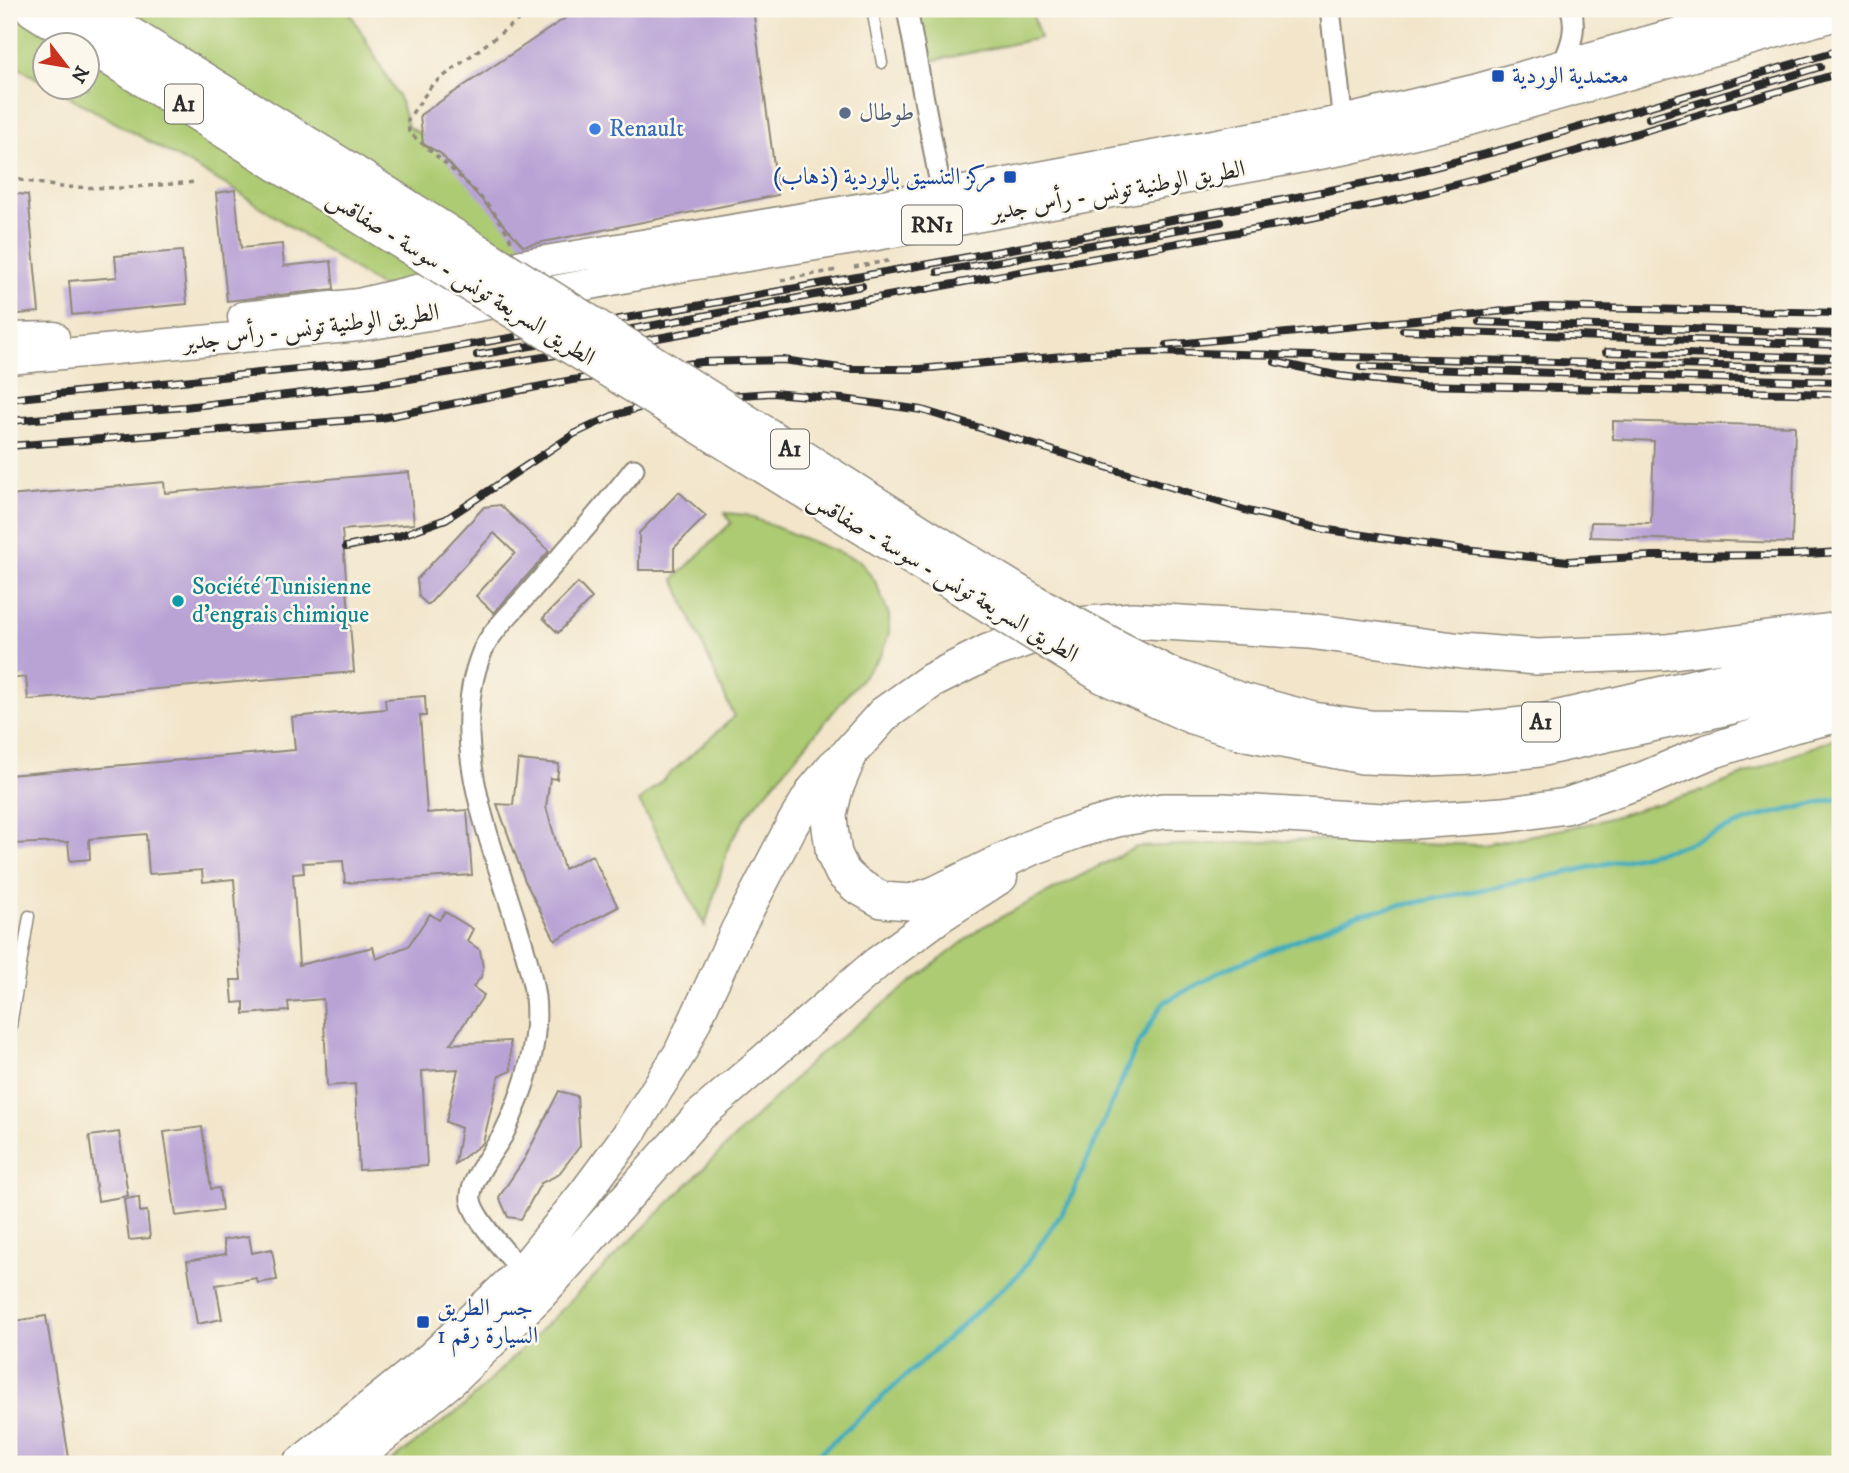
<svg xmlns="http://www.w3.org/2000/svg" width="1849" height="1473" font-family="'IM FELL DW Pica',Amiri,serif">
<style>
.green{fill:#adcb72;stroke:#6c7b4e;stroke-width:2}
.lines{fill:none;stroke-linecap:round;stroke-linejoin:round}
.stream{stroke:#3dacbb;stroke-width:5}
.building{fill:#b9a3d5}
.service-casing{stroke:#8e887a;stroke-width:13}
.minor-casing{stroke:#8e887a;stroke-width:23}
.primary-casing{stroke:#8e887a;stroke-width:33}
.trunk-casing{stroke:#8e887a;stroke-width:35}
.motorway-casing{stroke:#8e887a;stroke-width:38}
.path{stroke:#8e887a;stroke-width:3.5;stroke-dasharray:5 5;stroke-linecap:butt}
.service{stroke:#fff;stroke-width:10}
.minor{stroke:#fff;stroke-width:19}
.primary{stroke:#fff;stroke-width:30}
.trunk{stroke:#fff;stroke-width:32}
.motorway{stroke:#fff;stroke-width:35}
.rail-casing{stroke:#2b2b2b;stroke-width:8}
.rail{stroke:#fbf7ec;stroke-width:5;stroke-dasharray:16;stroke-linecap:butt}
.motorway-bridge-casing{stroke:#8e887a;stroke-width:38;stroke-linecap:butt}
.motorway-bridge{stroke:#fff;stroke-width:35}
.transit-dot{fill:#1a4fb4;stroke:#fbf7ec;stroke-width:2.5}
.service-dot{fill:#5c6f8a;stroke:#fbf7ec;stroke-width:2.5}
.shop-dot{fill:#3f7fe0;stroke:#fbf7ec;stroke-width:2.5}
.culture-dot{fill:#0f9aa8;stroke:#fbf7ec;stroke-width:2.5}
.labels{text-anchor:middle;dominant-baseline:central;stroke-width:5;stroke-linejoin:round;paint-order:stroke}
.shield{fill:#fbf7ec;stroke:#696865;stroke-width:2}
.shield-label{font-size:23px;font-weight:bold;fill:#2b2b2b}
.transit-label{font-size:24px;fill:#164399;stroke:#fbf7ec;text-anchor:start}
.service-label{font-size:24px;fill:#4e5e75;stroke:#fbf7ec;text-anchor:start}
.shop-label{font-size:24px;fill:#366cbe;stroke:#fbf7ec;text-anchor:start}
.street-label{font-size:24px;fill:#2b2b2b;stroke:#fbf7ec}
.culture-label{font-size:24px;fill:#0d838f;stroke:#fbf7ec;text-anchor:start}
</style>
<rect width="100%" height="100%" fill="#fbf7ec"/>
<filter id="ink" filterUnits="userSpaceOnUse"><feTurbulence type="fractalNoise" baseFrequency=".0143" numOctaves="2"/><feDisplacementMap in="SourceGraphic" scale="14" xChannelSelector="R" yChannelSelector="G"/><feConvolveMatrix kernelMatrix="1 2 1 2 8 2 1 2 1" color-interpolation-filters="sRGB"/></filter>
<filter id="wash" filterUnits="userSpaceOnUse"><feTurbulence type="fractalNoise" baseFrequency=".00686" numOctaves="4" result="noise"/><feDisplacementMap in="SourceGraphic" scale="28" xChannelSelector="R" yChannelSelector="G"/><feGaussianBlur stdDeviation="1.57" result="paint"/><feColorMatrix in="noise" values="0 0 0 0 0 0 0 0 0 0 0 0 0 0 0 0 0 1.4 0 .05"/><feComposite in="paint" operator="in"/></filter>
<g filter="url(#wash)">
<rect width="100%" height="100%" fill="#f2e5ca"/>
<!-- green -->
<path class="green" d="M9 9H348L400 100 408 127 431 139 517 200 539 256 381 287 235 190 54 88H88V46H46L45 83 9 62Z
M906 9H1031L1040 38 917 64Z
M725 513 746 515 860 561 875 581 889 615V634L881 655 747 815 729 845 705 926 639 801 734 717 674 579 731 523Z
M1840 736V1464H388L465 1405 817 1056 982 927 1136 847 1312 840 1483 845 1592 823 1708 789Z"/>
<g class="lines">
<!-- stream -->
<path class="stream" d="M808 1464 1020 1273 1068 1204 1135 1050 1163 1003 1221 971 1358 914 1561 874 1678 847 1758 817 1840 798"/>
</g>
<g id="blocks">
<!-- building -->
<path class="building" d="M579 9H753L778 195 523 246 440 153 423 144 420 115Z
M235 190 241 248 282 244 284 266 331 261 334 289 227 301 216 193Z
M9 193 28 195 39 312 9 315Z
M182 251 187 304 72 315 69 281 117 277 115 256Z
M1613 421 1795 426 1792 543 1590 537 1591 522 1651 523 1654 441 1613 439Z
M409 472 414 524 342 530 354 672 28 700 26 677 9 679V496L164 482 165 493Z
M679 492 706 516 674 548V570H639V533Z
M500 505 549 551 494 613 476 596 515 553 494 533 428 605 419 597 417 579 484 507Z
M578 583 592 598 558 633 543 618Z
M425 696 426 716H420L427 813 467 810 472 875 345 883 343 861 303 863 304 873 293 874 299 965 373 947 376 959 408 946 430 914 439 920 445 912 473 929 467 941 480 950 483 968 481 977 473 987 484 995 450 1044 510 1041 511 1071 499 1076 483 1143 455 1164 461 1128 446 1122 458 1069 422 1071 427 1166 359 1170 355 1084 327 1086 323 999 288 1002 289 1011 244 1014V1002L233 1003 231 980H241L234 879 203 882 202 870 149 874 146 834 89 839 90 859 70 861 68 842 9 844V775L295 750 292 717 386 709 385 699Z
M518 760 559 764 557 779 550 778 546 807 564 869 592 855 618 907 555 940 525 881 497 804 513 805Z
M559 1091 577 1096 580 1146 558 1175 541 1183 521 1219 508 1217 499 1197 525 1158Z
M202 1127 211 1189 219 1188 222 1210 176 1216 164 1132Z
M119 1132 128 1196 98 1201 89 1136Z
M139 1197 140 1212 147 1211 150 1238 129 1240 124 1199Z
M249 1236 252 1253 272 1249 277 1280 258 1283 256 1278 216 1285 222 1319 197 1324 187 1261 226 1254 223 1240Z
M46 1316 70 1464H9V1322Z"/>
</g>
</g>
<g filter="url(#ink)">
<use href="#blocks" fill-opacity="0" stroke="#8e887a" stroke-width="2"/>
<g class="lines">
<!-- service casing -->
<g class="service-casing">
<path id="service" d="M872 9 882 63
M9 1038 29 916"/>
</g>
<!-- minor casing -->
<g class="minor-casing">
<path id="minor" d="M907 9 942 195
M1330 9 1344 131
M1563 63C1571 45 1577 29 1571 9
M527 1277C513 1260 474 1220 471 1200 468 1182 494 1151 503 1135 524 1092 540 1045 535 997 531 968 521 938 512 910 487 831 448 735 482 652 491 631 513 611 528 594 564 552 601 512 634 469"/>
</g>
<!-- primary casing -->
<g class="primary-casing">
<path id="primary" d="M243 317 358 304 522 265 942 195 1342 121 1478 89 1764 9
M9 338 54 337
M9 359 359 326 441 313 684 266 860 238 1347 149 1466 121 1840 14"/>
</g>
<!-- trunk casing -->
<g class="trunk-casing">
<path id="trunk" d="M299 1464 431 1358 522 1271 585 1193 628 1135 680 1053 737 930 792 825 813 790 833 766 847 754
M349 1464 452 1380 540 1295 698 1117 877 963 942 915 1001 877"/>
</g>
<!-- motorway casing -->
<g class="motorway-casing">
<path id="motorway" d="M33 9 335 200
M88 9 355 174
M1840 630 1665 652 1537 657 1462 651 1309 631 1133 620 1058 627 988 652 931 681 884 714 851 751 835 789 829 814 830 828 834 854 843 873 856 885 882 900 911 902 935 894 1030 848 1076 831 1117 819 1163 811H1224L1398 822 1503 815 1566 806 1645 779 1708 752 1793 725 1840 714
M1239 700 1313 720 1370 728 1474 730 1533 724 1763 671 1840 658
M1242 732 1363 756 1427 758 1473 756 1539 749 1840 682"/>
</g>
<!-- path -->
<path class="path" d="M9 178 60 187 123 188 196 182
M511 241C493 199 443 163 409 132L408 119 432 85 533 9
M854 267 893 260
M781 280 837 270"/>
<!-- service -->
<use href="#service" class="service"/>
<!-- minor -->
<use href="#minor" class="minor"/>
<!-- primary -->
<use href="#primary" class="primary"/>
<!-- trunk -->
<use href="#trunk" class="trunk"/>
<!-- motorway -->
<use href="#motorway" class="motorway"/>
<!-- rail casing -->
<g class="rail-casing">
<path id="rail" d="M1649 118 1820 67
M938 272 1221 222
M1480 322 1840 334
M1403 330 1840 345
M1167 345 1543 307 1840 313
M1606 352 1840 358
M477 355 644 327 862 286
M1275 362 1340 376 1420 385 1840 394
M1361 367 1840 382
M9 399 375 361 719 302 1282 200 1395 177 1509 148 1840 50
M9 421 185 407 379 384 647 340 1287 223 1401 199 1516 169 1840 73
M9 446 381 418 572 380 701 362 783 360 848 369H920L1085 354 1155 352 1840 369
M346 547 399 536 446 519 574 434 612 416 666 400 772 393 843 399 922 410 1248 511 1322 529 1465 550 1568 561 1652 556 1790 555 1840 552"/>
</g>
<!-- rail -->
<use href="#rail" class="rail"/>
<!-- motorway-bridge casing -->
<g class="motorway-bridge-casing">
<path id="motorway-bridge" d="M355 174 924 535 1035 603 1115 647 1170 675 1239 700
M335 200 1104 676 1192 716 1242 732"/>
</g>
<!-- motorway-bridge -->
<use href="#motorway-bridge" class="motorway-bridge"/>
</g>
</g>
<!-- markers -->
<g class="transit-dot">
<rect x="1491" y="69" width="14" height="14" rx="3.5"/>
<rect x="1003" y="170" width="14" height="14" rx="3.5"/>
<rect x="416" y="1315" width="14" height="14" rx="3.5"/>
</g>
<circle class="service-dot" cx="845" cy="113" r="7"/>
<circle class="shop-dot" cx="595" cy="129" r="7"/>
<circle class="culture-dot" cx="178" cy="601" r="7"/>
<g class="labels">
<!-- shield labels -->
<g class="shield">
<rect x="165" y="84.5" width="38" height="39" rx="5"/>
<rect x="902" y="205.5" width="60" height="39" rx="5"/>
<rect x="771" y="429.5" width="38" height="39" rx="5"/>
<rect x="1522" y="702.5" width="38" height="39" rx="5"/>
</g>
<g class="shield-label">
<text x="184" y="104">A1</text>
<text x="932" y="225">RN1</text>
<text x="790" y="449">A1</text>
<text x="1541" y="722">A1</text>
</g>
<!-- transit labels -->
<g class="transit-label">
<text x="1512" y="76">معتمدية الوردية</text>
<text x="996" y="177" text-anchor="end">مركز التنسيق بالوردية (ذهاب)</text>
<text x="437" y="1308">جسر الطريق<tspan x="437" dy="28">السيارة رقم 1</tspan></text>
</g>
<!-- service labels -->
<g class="service-label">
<text x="859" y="113">طوطال</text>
</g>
<!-- shop labels -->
<g class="shop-label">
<text x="609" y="129">Renault</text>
</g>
<!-- street labels -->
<g class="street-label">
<text transform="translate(1118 191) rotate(-10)">الطريق الوطنية تونس - رأس جدير</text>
<text transform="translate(461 278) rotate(32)">الطريق السريعة تونس - سوسة - صفاقس</text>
<text transform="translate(311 328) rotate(-7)">الطريق الوطنية تونس - رأس جدير</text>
<text transform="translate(943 577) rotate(31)">الطريق السريعة تونس - سوسة - صفاقس</text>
</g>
<!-- culture labels -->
<g class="culture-label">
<text x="192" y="587">Société Tunisienne<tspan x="192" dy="28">d'engrais chimique</tspan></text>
</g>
</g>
<!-- margin -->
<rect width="1849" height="1473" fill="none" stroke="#fbf7ec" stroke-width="35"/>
<!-- north arrow -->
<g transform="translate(66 66) rotate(121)"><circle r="33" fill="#fbf7ec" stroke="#a8a59f" stroke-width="2"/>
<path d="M0-5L12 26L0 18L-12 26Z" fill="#c8321e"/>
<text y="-10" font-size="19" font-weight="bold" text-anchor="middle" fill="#2b2b2b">N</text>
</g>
</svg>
